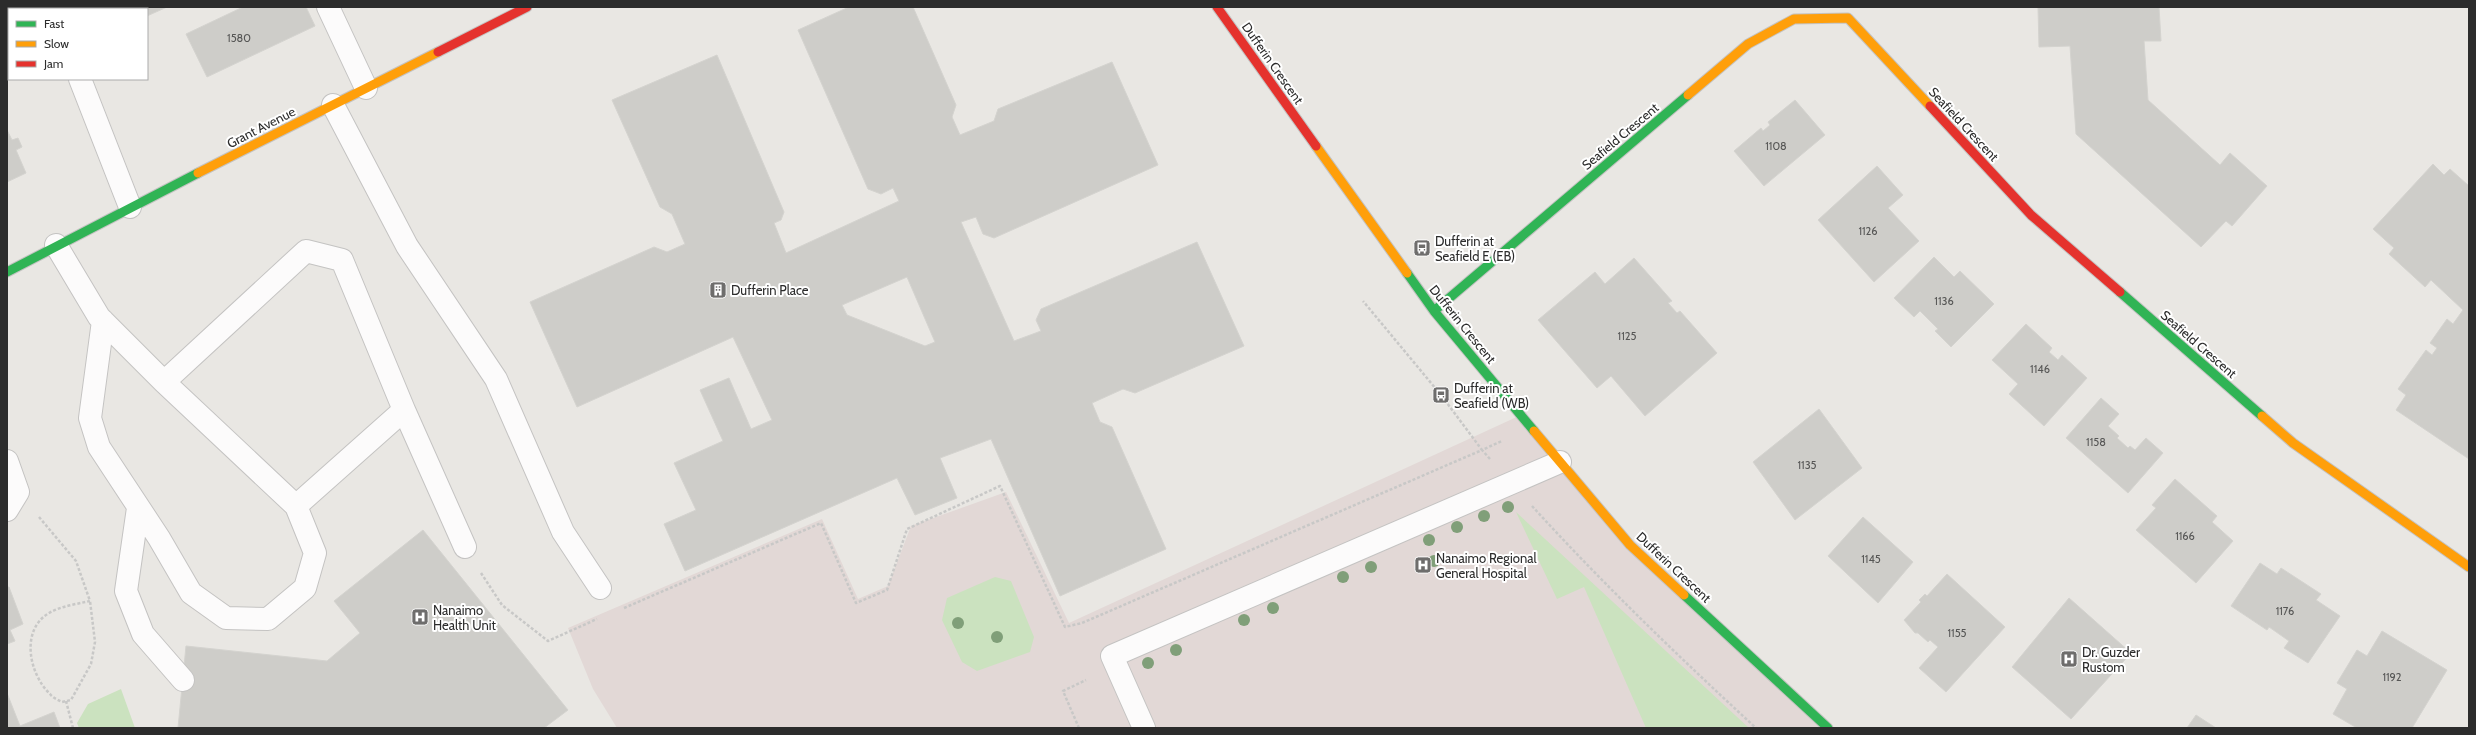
<svg xmlns="http://www.w3.org/2000/svg" width="2476" height="735" font-family="Cabin,sans-serif">
<style>
.medical{fill:#e2d8d6}
.green{fill:#cbe2bf}
.building{fill:#cecdc9;stroke:#d4d3cf;fill-rule:evenodd}
.lines{fill:none;stroke-linecap:round;stroke-linejoin:round}
.lane-casing{stroke:#c4c3c2;stroke-width:24}
.street-casing{stroke:#c4c3c2;stroke-width:24}
.fast-casing{stroke:#c4c3c2;stroke-width:11}
.slow-casing{stroke:#c4c3c2;stroke-width:11}
.jam-casing{stroke:#c4c3c2;stroke-width:11}
.path{stroke:#c8c8c7;stroke-width:2.5;stroke-dasharray:3 2;stroke-linecap:butt}
.lane{stroke:#fcfbfb;stroke-width:22}
.street{stroke:#fcfbfb;stroke-width:22}
.fast{stroke:#30b455;stroke-width:9}
.slow{stroke:#ff9f0a;stroke-width:9}
.jam{stroke:#e5322d;stroke-width:9}
.tree{fill:#809f79}
.labels{text-anchor:middle;dominant-baseline:central;stroke-width:4;stroke-linejoin:round;paint-order:stroke}
.number-label{font-size:11px;fill:#565655}
.street-label{font-size:13px;fill:#2c2c2c;stroke:#fff}
.poi-label{font-size:13px;fill:#2c2c2c;stroke:#fff;text-anchor:start}
</style>
<rect width="100%" height="100%" fill="#e9e7e3"/>
<!-- medical -->
<path class="medical" d="M1521 415 1630 545 1828 728H617L593 689 568 628 822 519 858 599 888 586 911 526 1006 492 1069 623Z"/>
<!-- green -->
<path class="green" d="M1516 512 1749 728H1646L1584 587 1557 599Z
M995 577 1011 581 1034 637 1030 652 977 671 962 662 942 620 947 598Z
M121 689 135 728H79L77 723 88 704Z"/>
<!-- building -->
<path class="building" d="M139 7H167L147 16V9Z
M243 7H306L315 26 207 77 186 34Z
M849 7H913L956 105 952 117 960 135 994 121 998 109 1112 62 1158 165 994 238 983 234 976 217 961 222 1014 341 1041 331 1036 320 1041 309 1197 242 1244 346 1135 393 1123 389 1092 403 1100 422 1112 427 1166 549 1060 596 991 439 940 458 957 498 915 515 897 478 685 571 664 524 696 510 674 463 723 441 700 390 729 378 751 429 772 420 733 337 577 407 530 302 654 247 667 252 685 244 672 214 660 207 612 100 717 55 784 212 781 220 774 223 786 253 899 201 893 188 881 194 868 189 798 30ZM907 277 935 342 925 346 847 315 842 305Z
M2038 7H2159L2161 41H2144L2148 100 2220 165 2230 153 2267 186 2232 226 2226 221 2201 247 2076 134 2070 46 2039 47Z
M1795 100 1825 135 1764 186 1734 151 1761 128 1763 131 1770 125 1768 122Z
M7 130 12 140 18 138 22 147 16 150 26 173 7 182Z
M2433 164 2444 175 2450 169 2469 186V459L2396 410 2406 395 2398 389 2426 350 2432 355 2437 348 2430 343 2447 319 2453 324 2463 310 2431 280 2425 287 2389 254 2394 248 2373 229Z
M1877 166 1903 195 1888 208 1919 241 1874 282 1818 220Z
M1934 257 1954 277 1960 271 1994 304 1951 347 1935 331 1938 329 1920 311 1914 317 1894 298Z
M1634 258 1672 301 1668 303 1677 313 1680 311 1717 353 1645 416 1611 376 1597 388 1538 320 1595 272 1605 284Z
M2026 324 2052 348 2049 352 2058 360 2062 355 2087 378 2044 426 2009 394 2018 384 1992 360Z
M2101 398 2119 414 2108 426 2119 436 2117 438 2128 448 2130 446 2135 450 2146 438 2163 453 2128 493 2066 438Z
M1819 409 1862 468 1795 520 1753 462Z
M2175 479 2217 516 2212 522 2233 541 2196 583 2136 530 2156 508 2152 505Z
M1863 517 1913 562 1878 603 1828 556Z
M423 530 568 710 544 728H178L186 646 327 661 360 633 334 601Z
M2260 563 2277 574 2281 568 2321 594 2316 600 2340 616 2308 663 2284 648 2289 641 2269 627 2267 630 2231 606Z
M1947 574 2005 627 1946 692 1919 668 1938 647 1930 640 1928 642 1918 633H1915L1904 620 1921 602 1919 600 1925 594 1927 596Z
M7 587H9L23 624 10 630 15 641 7 644Z
M2069 598 2131 653 2071 719 2012 667Z
M2382 631 2447 670 2412 728H2357L2333 714 2347 689 2337 683 2357 650 2367 656Z
M7 693 20 726 54 712 60 728H7Z
M2196 715 2216 728H2187Z"/>
<g class="lines">
<!-- lane casing -->
<g class="lane-casing">
<path id="lane" d="M328 7 366 88
M333 105 407 246 496 379 563 532 600 588
M56 245 99 317 164 382 306 251 342 260 404 410 296 506 164 382
M103 321 90 418 99 447 159 538 191 593 226 618 268 619 305 588 315 553 296 506
M404 410 465 547
M7 461 18 492 7 510
M138 508 126 591 143 634 183 680
M1144 728 1112 656 1560 462"/>
</g>
<!-- street casing -->
<g class="street-casing">
<path id="street" d="M52 7 53 9
M80 79 130 207"/>
</g>
<!-- fast casing -->
<g class="fast-casing">
<path id="fast" d="M7 272 198 173
M1407 273 1434 311 1534 431
M2120 292 2262 416
M1434 311 1688 95
M1684 595 1828 728"/>
</g>
<!-- slow casing -->
<g class="slow-casing">
<path id="slow" d="M1688 95 1748 44 1794 19 1848 18 1930 106
M1316 146 1407 273
M198 173 438 52
M2262 416 2293 443 2469 567
M1534 431 1630 545 1684 595"/>
</g>
<!-- jam casing -->
<g class="jam-casing">
<path id="jam" d="M1217 7 1316 146
M438 52 527 7
M1930 106 2031 215 2120 292"/>
</g>
<!-- path -->
<path class="path" d="M1490 459 1482 450 1502 441
M1532 506C1603 584 1679 657 1756 728
M39 517 76 561 90 601C77 604 61 606 49 613 20 630 29 674 50 694 53 698 58 700 62 702L71 700 91 664 95 642 90 601
M481 573 502 605 548 641 597 619
M624 608 821 523 856 603 887 590 907 529 1000 486 1065 627 1082 623 1482 450 1441 395 1363 301
M66 701 73 728
M1079 728 1063 691 1086 680"/>
<!-- lane -->
<use href="#lane" class="lane"/>
<!-- street -->
<use href="#street" class="street"/>
<!-- fast -->
<use href="#fast" class="fast"/>
<!-- slow -->
<use href="#slow" class="slow"/>
<!-- jam -->
<use href="#jam" class="jam"/>
</g>
<!-- trees -->
<g class="tree">
<circle cx="1508" cy="507" r="6"/>
<circle cx="1484" cy="516" r="6"/>
<circle cx="1457" cy="527" r="6"/>
<circle cx="1429" cy="540" r="6"/>
<circle cx="1434" cy="561" r="6"/>
<circle cx="1371" cy="567" r="6"/>
<circle cx="1343" cy="577" r="6"/>
<circle cx="1273" cy="608" r="6"/>
<circle cx="1244" cy="620" r="6"/>
<circle cx="958" cy="623" r="6"/>
<circle cx="997" cy="637" r="6"/>
<circle cx="1176" cy="650" r="6"/>
<circle cx="1148" cy="663" r="6"/>
</g>
<!-- icons -->
<defs>
<g id="bus-square" transform="scale(0.9)"><rect x="-9" y="-9" width="18" height="18" rx="4" fill="#6e6d6c" stroke="#fff"/><path d="M-5-6H5V4H4V6H2V4H-2V6H-4V4H-5ZM-3.5-4V0h7V-4ZM-3.5 1.2v1.5H-2V1.2ZM2 1.2v1.5H3.5V1.2Z" fill="#fff"/></g>
<g id="building-square" transform="scale(0.9)"><rect x="-9" y="-9" width="18" height="18" rx="4" fill="#6e6d6c" stroke="#fff"/><path d="M-4-6H4V6H1V3H-1V6H-4ZM-2.5-4.3h1.7v1.8h-1.7ZM.8-4.3h1.7v1.8H.8ZM-2.5-1h1.7V.8h-1.7ZM.8-1h1.7V.8H.8Z" fill="#fff"/></g>
<g id="hospital-square" transform="scale(0.9)"><rect x="-9" y="-9" width="18" height="18" rx="4" fill="#6e6d6c" stroke="#fff"/><path d="M-5-5h3v3.5h4V-5h3V5h-3V1.5h-4V5h-3Z" fill="#fff"/></g>
</defs>
<g fill-rule="evenodd">
<use href="#bus-square" x="1422" y="248"/>
<use href="#building-square" x="718" y="290"/>
<use href="#bus-square" x="1441" y="395"/>
<use href="#hospital-square" x="1423" y="565"/>
<use href="#hospital-square" x="420" y="617"/>
<use href="#hospital-square" x="2069" y="659"/>
</g>
<g class="labels">
<!-- number labels -->
<g class="number-label">
<text x="239" y="38">1580</text>
<text x="1776" y="146">1108</text>
<text x="1868" y="231">1126</text>
<text x="1944" y="301">1136</text>
<text x="1627" y="336">1125</text>
<text x="2040" y="369">1146</text>
<text x="2096" y="442">1158</text>
<text x="1807" y="465">1135</text>
<text x="2185" y="536">1166</text>
<text x="1871" y="559">1145</text>
<text x="2285" y="611">1176</text>
<text x="1957" y="633">1155</text>
<text x="2392" y="677">1192</text>
</g>
<!-- street labels -->
<g class="street-label">
<text transform="translate(1273 63) rotate(55)">Dufferin Crescent</text>
<text transform="translate(1964 124) rotate(47)">Seafield Crescent</text>
<text transform="translate(261 127) rotate(-27)">Grant Avenue</text>
<text transform="translate(1620 136) rotate(-40)">Seafield Crescent</text>
<text transform="translate(1463 324) rotate(51)">Dufferin Crescent</text>
<text transform="translate(2199 344) rotate(41)">Seafield Crescent</text>
<text transform="translate(1674 567) rotate(43)">Dufferin Crescent</text>
</g>
<!-- poi labels -->
<g class="poi-label">
<text x="1435" y="241">Dufferin at<tspan x="1435" dy="15">Seafield E (EB)</tspan></text>
<text x="731" y="290">Dufferin Place</text>
<text x="1454" y="388">Dufferin at<tspan x="1454" dy="15">Seafield (WB)</tspan></text>
<text x="1436" y="558">Nanaimo Regional<tspan x="1436" dy="15">General Hospital</tspan></text>
<text x="433" y="610">Nanaimo<tspan x="433" dy="15">Health Unit</tspan></text>
<text x="2082" y="652">Dr. Guzder<tspan x="2082" dy="15">Rustom</tspan></text>
</g>
</g>
<!-- border -->
<rect width="2476" height="735" fill="none" stroke="#2c2c2c" stroke-width="16"/>
<!-- legend -->
<rect x="8" y="8" width="140" height="72" fill="#ffffff" stroke="#ababab"/>
<rect x="16" y="21" width="20" height="6" fill="#30b455" stroke="#ababab"/>
<text x="44" y="28" font-size="12" fill="#2c2c2c">Fast</text>
<rect x="16" y="41" width="20" height="6" fill="#ff9f0a" stroke="#ababab"/>
<text x="44" y="48" font-size="12" fill="#2c2c2c">Slow</text>
<rect x="16" y="61" width="20" height="6" fill="#e5322d" stroke="#ababab"/>
<text x="44" y="68" font-size="12" fill="#2c2c2c">Jam</text>
</svg>
